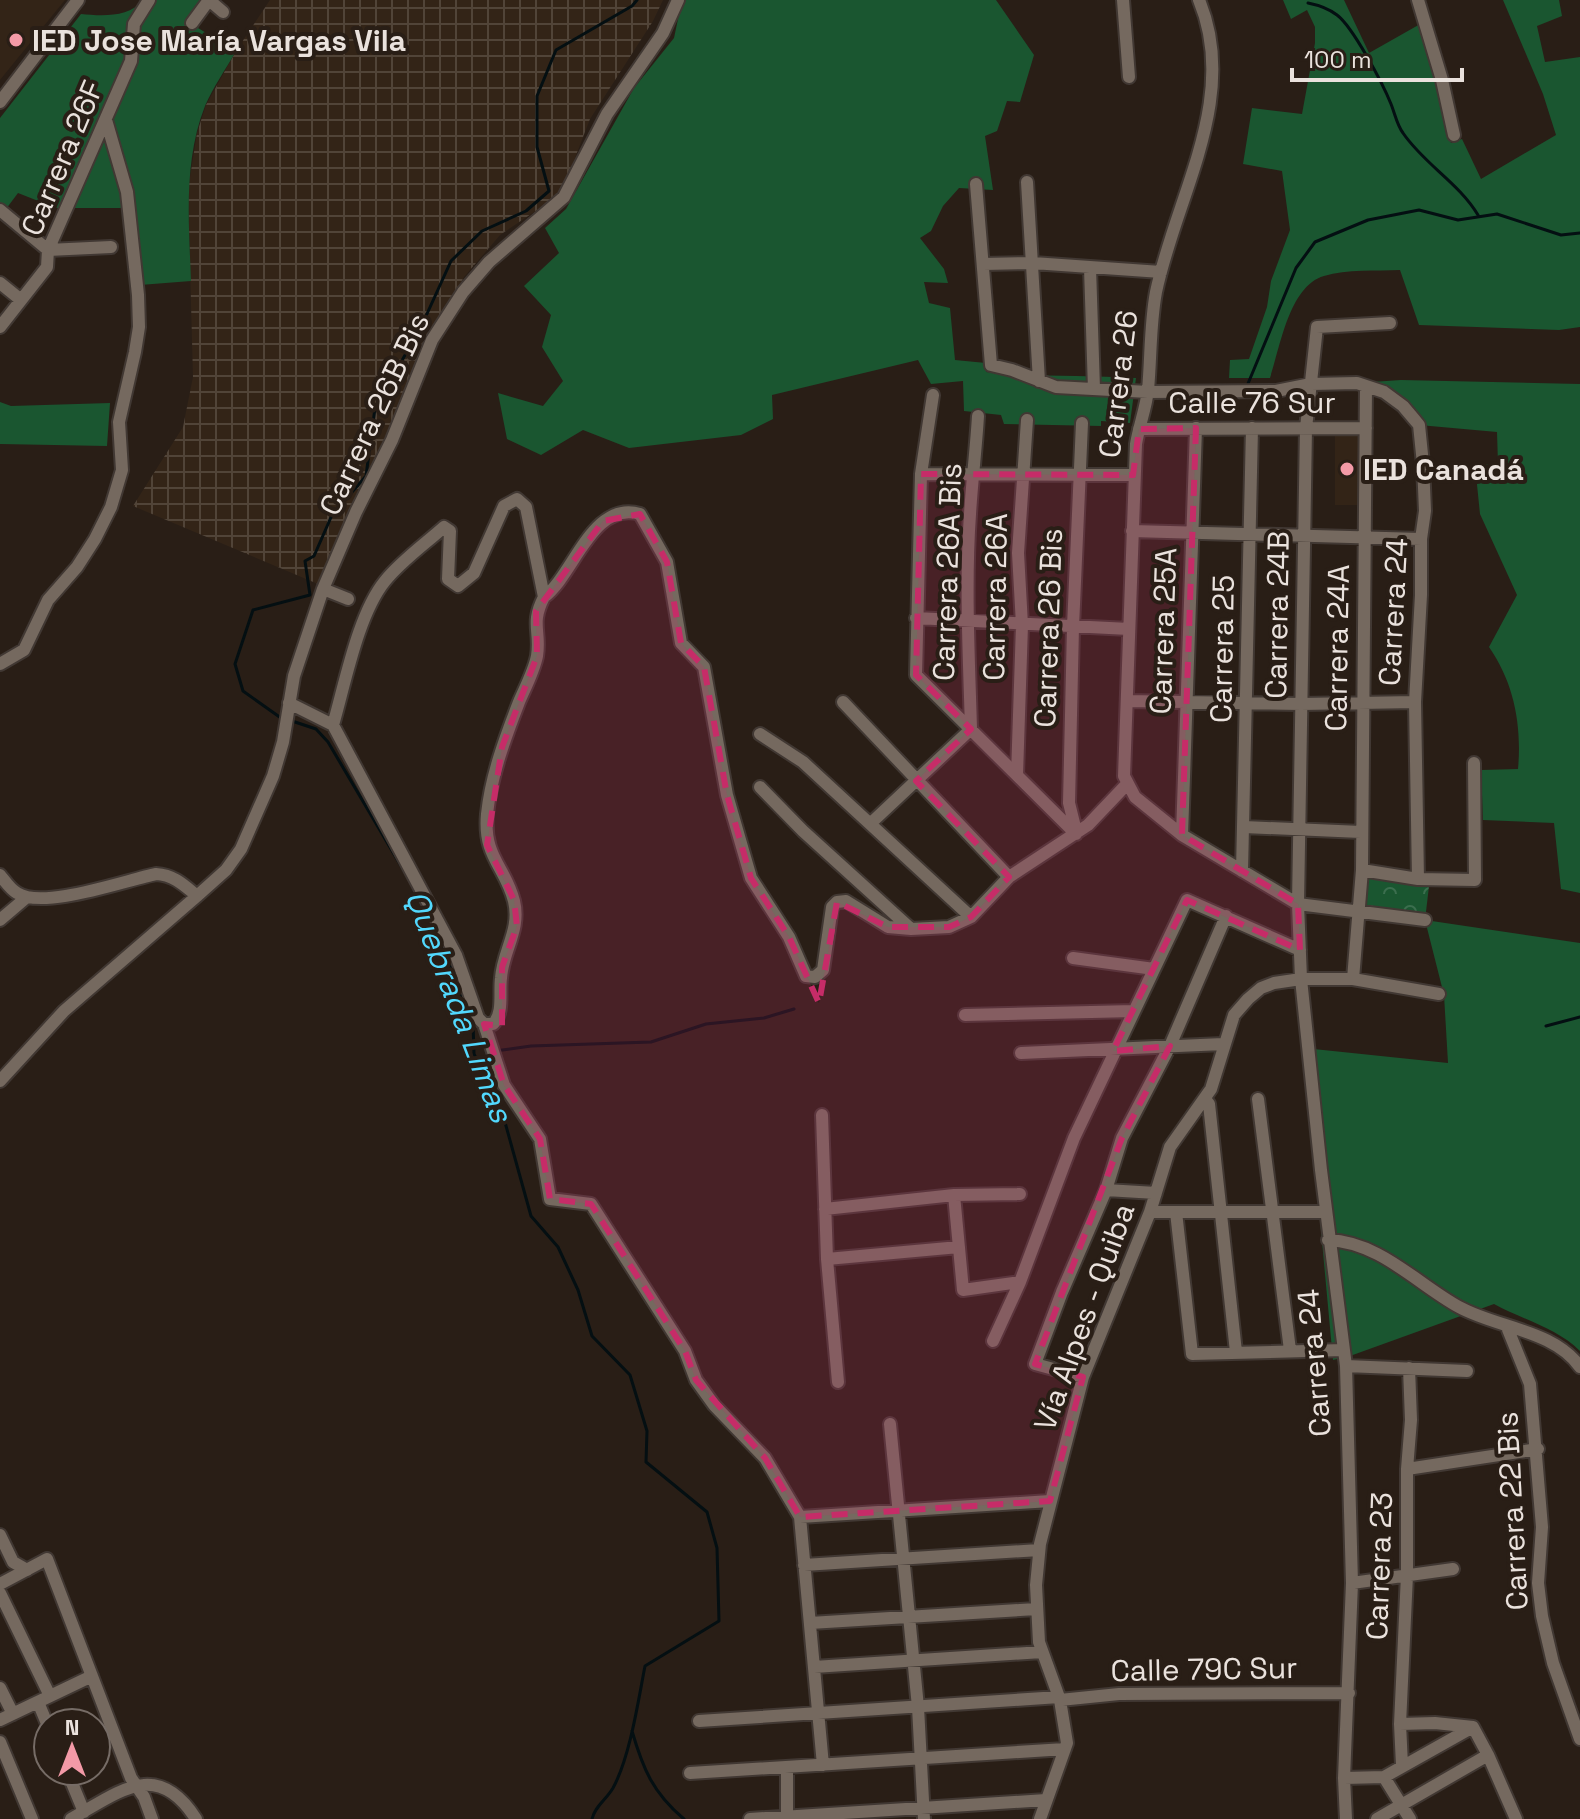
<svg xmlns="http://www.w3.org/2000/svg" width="1580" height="1819" font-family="'Space Grotesk',sans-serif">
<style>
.built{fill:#332417}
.industrial{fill:url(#industrial-grid)}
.grass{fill:#1a5630}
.forest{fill:url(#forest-crowns)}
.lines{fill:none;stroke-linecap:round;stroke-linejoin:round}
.stream{stroke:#040f12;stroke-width:3}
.minor-casing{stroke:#413833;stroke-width:16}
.minor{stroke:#75695f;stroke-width:12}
.marked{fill:#c62c68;fill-opacity:0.2;stroke:#c62c68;stroke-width:6;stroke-dasharray:16 10;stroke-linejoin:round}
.poi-dot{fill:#f39aa7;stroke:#291e16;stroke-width:3}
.labels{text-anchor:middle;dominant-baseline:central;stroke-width:8;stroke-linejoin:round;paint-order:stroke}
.poi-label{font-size:30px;font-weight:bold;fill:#eae2dd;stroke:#291e16;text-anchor:start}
.street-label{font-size:30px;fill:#eae2dd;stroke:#291e16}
.water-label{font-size:32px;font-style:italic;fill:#52d8fd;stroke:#291e16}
</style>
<defs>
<pattern id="industrial-grid" width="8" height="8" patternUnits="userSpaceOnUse" patternTransform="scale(2)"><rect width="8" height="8" fill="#332417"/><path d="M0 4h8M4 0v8" fill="none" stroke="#514438"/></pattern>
<pattern id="forest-crowns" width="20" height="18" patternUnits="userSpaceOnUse" patternTransform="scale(2)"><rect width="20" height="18" fill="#1a5630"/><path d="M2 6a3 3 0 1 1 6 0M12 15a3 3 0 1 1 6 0" fill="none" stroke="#3b6e4e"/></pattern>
</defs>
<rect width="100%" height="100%" fill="#291e16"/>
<!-- built -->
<path class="built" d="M0 0H65L0 80Z
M1335 432H1359L1358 505H1335Z"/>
<!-- industrial -->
<path class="industrial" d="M270 0H663L653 21 590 119 566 181 552 200 500 235 464 277 428 339 390 429 318 584 133 506 183 427 193 377 188 190 197 133 206 105 236 51Z"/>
<!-- grass -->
<path class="grass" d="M143 0H206L212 4 198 28 236 51C226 69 213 87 205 106 183 162 189 223 191 281L140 285 136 208H56L18 193 6 209 0 203V118L81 14C101 16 129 18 143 0Z
M682 0H996L1034 55 1020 102 1007 101 997 131 985 136 993 190 959 188 943 206 931 231 920 238 944 269 948 283 924 282 929 303 950 308 955 360 986 363V372C1036 377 1086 375 1136 378L1130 423 1101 421V426L1004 424 1001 415 964 411 963 381 931 384 918 360 772 395 773 419 741 435 629 448 583 430 541 455 507 439 498 393 543 406 563 381 542 347 551 315 524 286 559 253 545 228 566 209 634 88 674 38Z
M1283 0H1344L1369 53 1422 23 1451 143 1462 139 1481 179 1556 135 1543 94 1503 0H1559L1562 16 1537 26 1545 62 1580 57V327L1559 330 1419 325 1400 270C1376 271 1347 269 1324 276 1289 286 1280 348 1270 378H1229L1230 360 1249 359 1267 307 1271 281 1290 230 1282 171 1243 164 1252 108 1302 114 1315 43V27L1307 10 1291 19Z
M1401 380 1580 384V893L1561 889 1554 823 1483 820 1481 770 1518 769C1522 725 1514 683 1489 647L1517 595 1480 514 1475 465 1498 464 1497 432 1419 425 1403 406 1357 383Z
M0 402 11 406 110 403 107 446 0 444Z
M1425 920 1580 943V1351C1557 1328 1521 1319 1494 1304L1350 1356 1333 1360 1304 1048 1448 1063 1444 995Z"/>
<!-- forest -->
<path class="forest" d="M1366 878 1429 886 1425 920 1363 911Z"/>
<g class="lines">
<!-- stream -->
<path class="stream" d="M1308 3C1318 5 1328 8 1337 15 1353 27 1383 84 1391 104 1395 114 1397 125 1403 133 1424 164 1459 183 1478 215
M1247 386 1296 268 1315 242 1368 220 1419 210 1458 220 1497 214 1561 235 1580 233
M281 718 243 691 235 664 253 610 310 595 305 561 314 556 332 515 366 476 375 408 421 327 451 261 482 231 526 211 549 191 537 147V96L556 50 632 6 637 0
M289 720 316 729 328 742 404 871
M433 924 473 1023 474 1054 503 1115 531 1216 558 1247 578 1290 592 1336 630 1375 647 1431 646 1462 707 1512 717 1548 719 1621 645 1666C638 1702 630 1757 613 1788 606 1800 595 1806 592 1819
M1546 1026 1580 1017
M495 1051 531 1046 651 1042 706 1024 764 1018 794 1009
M632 1731C643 1769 653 1793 684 1819"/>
<!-- minor casing -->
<g class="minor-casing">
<path id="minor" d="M209 0 223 12
M1123 0 1129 77
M1199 0C1240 98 1176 196 1156 292 1150 324 1151 357 1148 390 1146 408 1139 426 1136 444L1124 776 1135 797 1182 835 1298 904 1425 920
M1418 0 1442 80 1454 135
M192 23 209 0
M0 102 78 0
M1027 182 1039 381
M976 184 991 365 1012 370 1056 387 1148 392 1276 391 1311 384 1357 383 1384 392 1403 406 1414 419 1419 425 1423 464 1425 511 1421 539V595L1415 702 1418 879
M0 210 48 250
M48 250 111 247
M983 264 1033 263 1161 272
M1090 268 1094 389
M0 283 21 300
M0 327 47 267 48 250 131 61 134 24 149 0
M933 395 921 474 916 675 1076 834
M1139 429 1366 428
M921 474 1133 475
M1132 531 1421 539
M323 589 348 599
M916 618 1129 629
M0 664 24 650 48 600 77 567 95 539 111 507 122 470 119 422 135 352 139 327 138 295 127 192 106 120
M1127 701 1301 704 1415 702
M843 702 1009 877
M289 703 333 725 456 955 478 1018 484 1024H493C504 1013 499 993 501 978 503 950 521 930 514 901 505 866 483 857 487 814 491 776 505 738 519 702 525 688 534 671 537 656 541 631 530 624 544 597
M333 725C345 684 358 614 385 581 401 561 425 544 444 527L450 531 448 579 458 586 474 573 504 506 517 499 526 507 544 597C574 575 592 500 640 514L667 562 681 643 704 667 727 795 751 878 789 937 806 976 815 977 823 970 832 907 837 902 846 901 888 927 911 929 949 927 971 917 1009 877 1088 825 1127 784
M760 734 803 762 971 917
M1017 775 1022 625 1018 553 1027 420
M760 787 803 831 911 929
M871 823 971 729C969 658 965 586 970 514 972 481 976 449 978 416
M1244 827 1361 832
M1076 831 1069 803 1073 627 1082 423
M1182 835 1196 428
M1362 870 1418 879 1475 880 1474 763
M1242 871 1252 428
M0 875C5 881 10 889 17 893 43 910 126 880 156 874 174 875 184 885 197 896
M0 920 27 897
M1073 958 1154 969
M1353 979 1362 870 1366 386
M965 1015 1134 1011
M484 1024 504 1085 540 1139 550 1199 591 1204 685 1351 696 1380 714 1405 765 1458 800 1517 823 1765
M1021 1053 1223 1044
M0 1081 64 1011 197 896 226 870 241 849 273 776 283 742 294 676 323 589 356 512 392 440 432 340 463 292 489 262 564 197 607 114 663 33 678 0
M1205 1099 1209 1104 1236 1352
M1258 1099 1290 1350
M822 1115 827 1259 838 1382
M1106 1190 1156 1193
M954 1195 963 1290 1020 1282 1074 1138 1187 900 1300 950
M825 1209 954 1195 1020 1194
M1150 1212H1325
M1176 1212 1192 1354 1344 1350
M1328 1240C1380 1242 1417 1284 1459 1307 1497 1328 1554 1330 1580 1367
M827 1259 959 1247
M1507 1327 1530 1384 1542 1527 1538 1583 1542 1616 1553 1663 1580 1739
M993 1341 1020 1282
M1346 1366 1467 1371
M1083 1377 1035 1364 1062 1292 1106 1190 1122 1138 1170 1046 1226 916
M890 1424 918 1707 924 1819
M1407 1469 1538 1449
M800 1517 1050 1501
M0 1535 13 1562 27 1570
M804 1565 1039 1550
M1352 1583 1453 1569
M0 1584 47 1559 131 1778 144 1797 152 1819
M0 1593 50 1696
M810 1623 1036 1609
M814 1667 1042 1652
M0 1688 13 1714
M1060 1700 1119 1694 1349 1693
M38 1702 48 1726
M0 1720 92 1676
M699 1721 1059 1697
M1400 1724 1435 1723 1473 1727
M1473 1727 1488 1755 1516 1819
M0 1742 32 1819
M1402 1765 1400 1724 1407 1575V1469L1411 1420 1409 1368
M787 1767V1819
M67 1771 84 1812
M690 1773 1065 1749
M1384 1777 1410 1819
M1344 1778 1384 1777 1473 1727
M71 1819C119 1792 157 1758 196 1819
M750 1819 1046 1800
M1040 1819 1067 1743 1060 1700 1039 1642 1036 1585 1040 1544 1083 1377 1150 1212 1170 1147 1211 1089 1234 1015 1248 999 1261 988 1274 983 1301 979H1353L1439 994
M1346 1819 1344 1778 1352 1583 1346 1366 1321 1170 1301 979 1298 904 1306 428 1317 327 1390 323
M1377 1819 1488 1755"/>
</g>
<!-- minor -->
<use href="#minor" class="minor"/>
</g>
<!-- marked area -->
<path class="marked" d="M1196 428 1182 835 1298 904 1300 950 1187 900 1113 1051 1170 1046 1122 1138 1035 1364 1083 1377 1050 1501 800 1517 765 1458 696 1380 685 1351 591 1204 550 1199 540 1139 504 1085 484 1024 502 1026V967L517 926 514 900 487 845 502 747 537 656 536 611 603 521 640 514 667 562 681 643 704 667 727 795 751 878 789 937 819 1003 837 902 888 927H949L971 917 1009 877 916 781 971 729 916 675 921 474 1133 475 1139 429Z"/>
<!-- markers -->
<g class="poi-dot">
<circle cx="16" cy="40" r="8"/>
<circle cx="1347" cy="469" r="8"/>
</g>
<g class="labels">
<!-- poi labels -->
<g class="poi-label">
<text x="32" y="40">IED Jose María Vargas Vila</text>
<text x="1363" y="469">IED Canadá</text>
</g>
<!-- street labels -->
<g class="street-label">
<text transform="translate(62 158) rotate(-67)">Carrera 26F</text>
<text transform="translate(1118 384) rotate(-83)">Carrera 26</text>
<text x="1252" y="402">Calle 76 Sur</text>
<text transform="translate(374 414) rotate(-65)">Carrera 26B Bis</text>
<text transform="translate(947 572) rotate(-88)">Carrera 26A Bis</text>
<text transform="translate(995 597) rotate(-89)">Carrera 26A</text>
<text transform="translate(1393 612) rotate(-87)">Carrera 24</text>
<text transform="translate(1277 615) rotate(-89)">Carrera 24B</text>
<text transform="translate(1048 628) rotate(-88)">Carrera 26 Bis</text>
<text transform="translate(1163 631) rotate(-88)">Carrera 25A</text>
<text transform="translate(1337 648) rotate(-89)">Carrera 24A</text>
<text transform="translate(1222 649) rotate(-89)">Carrera 25</text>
<text transform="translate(1084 1317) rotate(-70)">Vía Alpes - Quiba</text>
<text transform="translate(1314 1363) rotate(-95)">Carrera 24</text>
<text transform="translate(1512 1511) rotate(-93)">Carrera 22 Bis</text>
<text transform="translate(1379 1566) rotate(-88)">Carrera 23</text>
<text transform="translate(1204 1669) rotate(-1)">Calle 79C Sur</text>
</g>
<!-- water labels -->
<g class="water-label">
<text transform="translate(459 1006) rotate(69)">Quebrada Limas</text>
</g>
</g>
<!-- north arrow -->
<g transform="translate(72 1747)"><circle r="38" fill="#291e16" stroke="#766c66" stroke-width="2"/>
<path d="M0-6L14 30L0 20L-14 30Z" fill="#f39aa7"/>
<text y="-12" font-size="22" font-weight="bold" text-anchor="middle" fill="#eae2dd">N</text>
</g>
<!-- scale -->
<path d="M1292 68v12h170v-12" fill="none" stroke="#eae2dd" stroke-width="4"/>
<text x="1304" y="68" font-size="24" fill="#eae2dd" stroke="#291e16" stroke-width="6" paint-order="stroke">100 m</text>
</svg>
